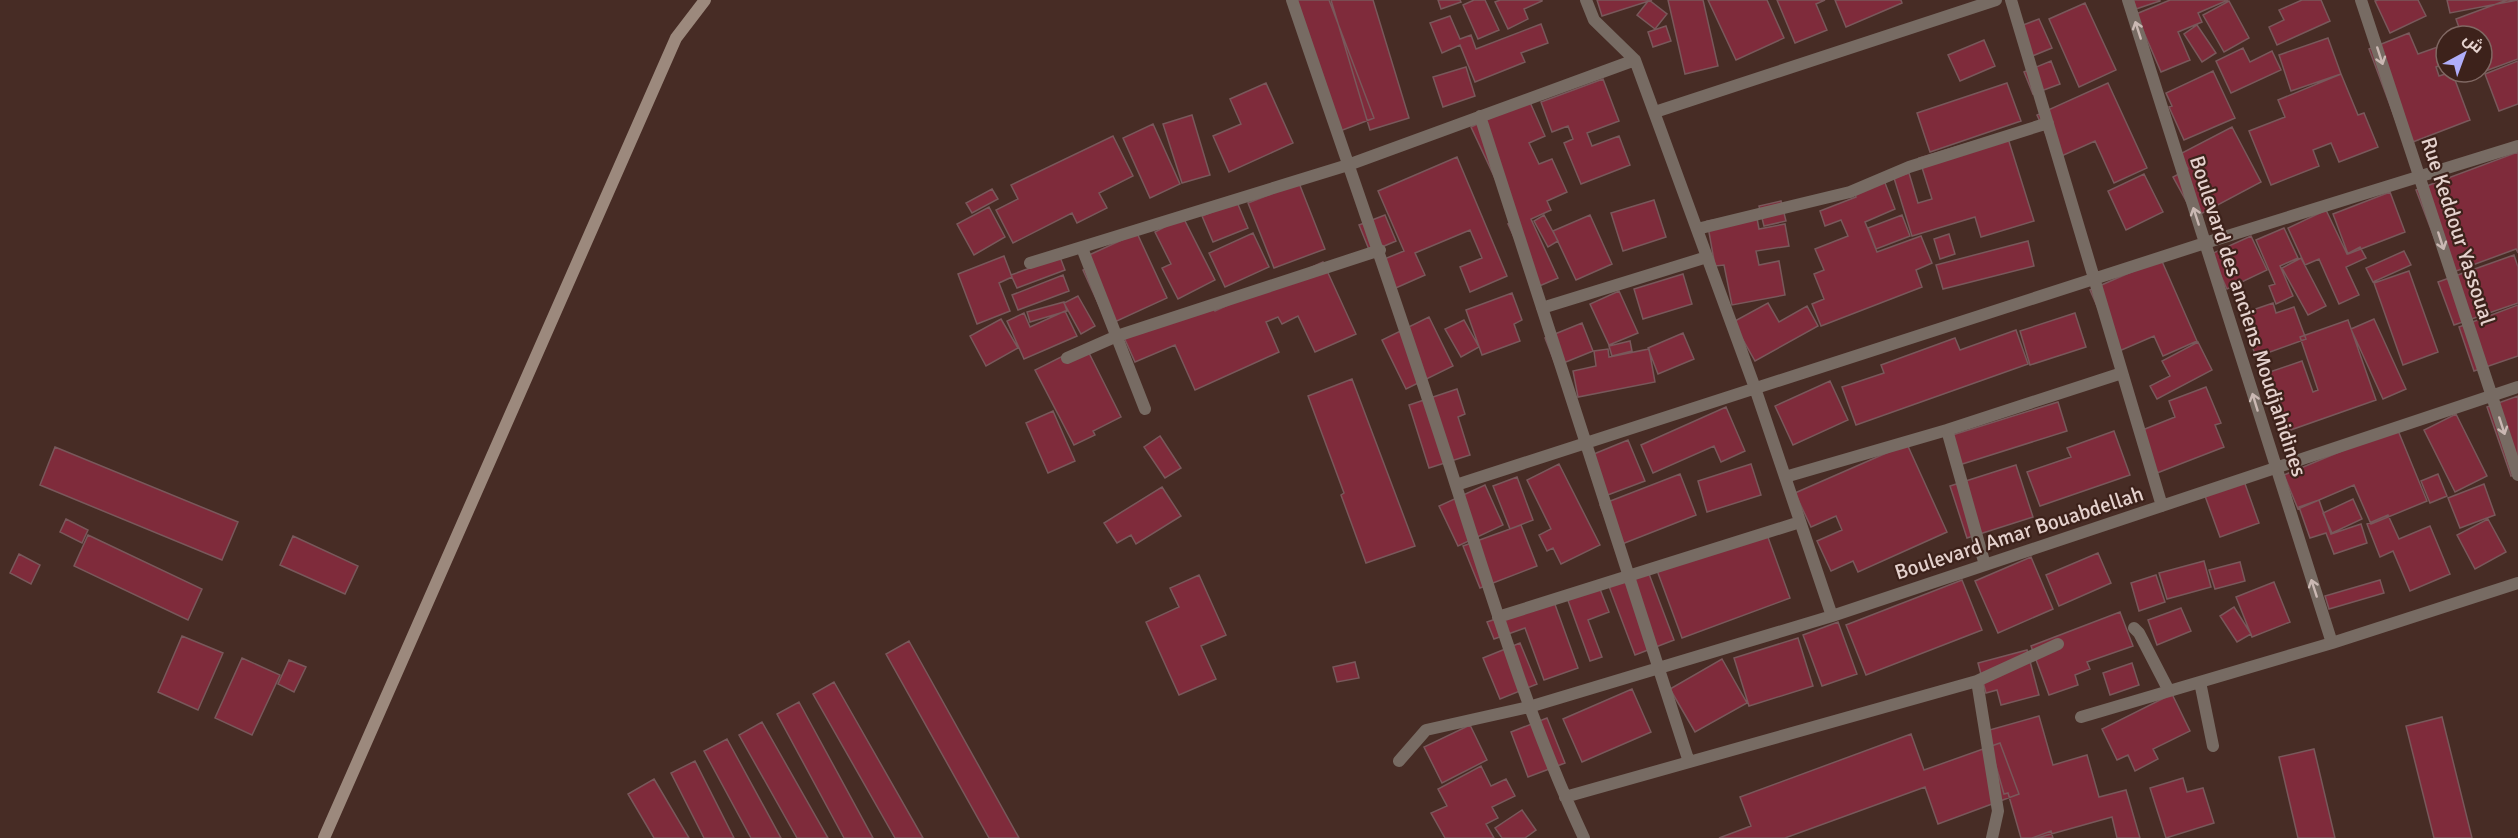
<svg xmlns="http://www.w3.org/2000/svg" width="2518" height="838" font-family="Signika,Cairo,sans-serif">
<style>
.building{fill:#7f2b3b;stroke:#79585b;stroke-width:1.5}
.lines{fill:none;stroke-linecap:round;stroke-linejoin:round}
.street{stroke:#776b63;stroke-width:12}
.secondary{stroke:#9c897d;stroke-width:12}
.oneway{stroke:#cab8b3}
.labels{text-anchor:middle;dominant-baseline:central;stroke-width:4.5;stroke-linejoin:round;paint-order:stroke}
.street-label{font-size:21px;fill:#e5d2ce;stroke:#3d221b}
</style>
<rect width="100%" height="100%" fill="#472c25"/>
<!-- building -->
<path class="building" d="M1290 0H1329L1374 118 1340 131Z
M1331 0H1373L1409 118 1370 130Z
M1438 0H1460L1461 2 1441 9Z
M1474 0H1485L1499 30 1478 39 1463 5Z
M1500 0H1542V1L1524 9 1528 19 1508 29 1495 2Z
M1597 0H1652L1602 16Z
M1649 0 1667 14 1655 29 1637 15Z
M1668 0H1703L1718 66 1685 74Z
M1708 0H1767L1784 38 1736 60Z
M1777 0H1825L1816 4 1827 30 1795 43Z
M1835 0H1901L1902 3 1846 27Z
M2133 0H2160V1L2136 9Z
M2170 0H2228L2198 13 2202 22 2178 32 2190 60 2161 72 2136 14Z
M2302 0H2321L2330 21 2277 45 2269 27 2284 20 2279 10Z
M2378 0H2418L2426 16 2390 33 2375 1Z
M2447 0H2518L2450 13Z
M2507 0H2517L2518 2V59L2461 80 2457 72H2482V36H2462L2456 19Z
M2229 1 2249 38 2224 52 2203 15Z
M2085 3 2116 70 2079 87 2049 19Z
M1450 16 1460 39 1471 35 1476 49 1541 24 1548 43 1521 53 1525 62 1475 82 1460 45 1442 53 1430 23Z
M2039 19 2052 48 2030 57 2018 27Z
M2197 25 2216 53 2202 62 2184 34Z
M1666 26 1671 41 1653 47 1648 32Z
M2409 33 2418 54 2446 44V63L2436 67 2439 76 2452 72 2470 120 2405 145 2369 49Z
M2328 38 2341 74 2291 91 2279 55Z
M1984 40 1995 66 1960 81 1948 55Z
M2243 48 2250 62 2272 51 2281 70 2231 93 2216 61Z
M2051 61 2060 84 2033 94 2024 72Z
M2518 61V104L2499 111 2485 74Z
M1466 67 1475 96 1443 107 1433 77Z
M2213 71 2235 118 2184 140 2169 107 2172 106 2166 93Z
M2341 74 2358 115 2364 113 2378 147 2339 162 2331 143 2313 150 2319 166 2271 185 2249 131 2285 117 2278 100Z
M1603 79 1619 121 1587 133 1592 146 1619 136 1630 165 1581 184 1564 143 1573 139 1568 126 1552 132 1541 102Z
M1266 83 1293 143 1229 172 1213 136 1241 124 1230 99Z
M2007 83 2021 121 1930 152 1917 113Z
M2108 83 2147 168 2114 183 2095 141 2057 158 2037 115Z
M1529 100 1545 136 1529 143 1539 164 1552 159 1567 192 1547 201 1551 210 1531 219 1558 278 1537 287 1508 224 1515 221 1471 127Z
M1192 115 1210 175 1182 183 1163 124Z
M1153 124 1180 184 1150 198 1123 138Z
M2232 127 2261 182 2195 217 2173 177 2188 169 2180 154Z
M2006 132 2034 221 1981 237 1975 217 1912 236 1894 178 1909 173 1918 203 1932 199 1919 158Z
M1113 136 1133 176 1099 193 1107 208 1077 223 1072 213 1013 243 996 210 1018 199 1011 185Z
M2518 152V253L2516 249 2448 274 2416 190Z
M1457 157 1507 276 1470 292 1460 267 1482 258 1470 230 1415 253 1425 275 1389 291 1377 262 1404 251 1378 191Z
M2144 174 2163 212 2126 230 2108 191Z
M1882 175 1895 209 1865 222 1877 252 1921 236 1932 263 1916 270 1922 287 1821 326 1812 304 1824 299 1814 274 1824 270 1815 249 1848 236 1841 220 1825 226 1820 211 1856 197 1852 187Z
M1299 183 1325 249 1274 268 1248 203Z
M992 189 998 199 972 213 966 203Z
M2390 192 2405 232 2348 254 2333 214Z
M1654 200 1666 237 1623 251 1611 213Z
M1781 201 1786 221 1764 226 1759 206Z
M1237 202 1248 228 1213 242 1202 216Z
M989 207 1005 237 974 255 957 224Z
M2326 210 2347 254 2360 247 2366 258 2346 267 2359 295 2339 304 2319 259 2305 265 2288 228Z
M1756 213 1759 229 1785 224 1789 246 1756 251 1759 265 1779 261 1785 295 1732 305 1724 265 1715 266 1707 221Z
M1385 215 1396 241 1370 252 1359 225Z
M1544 215 1558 241 1548 247 1534 221Z
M1590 215 1612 264 1576 280 1553 231Z
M1902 215 1910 236 1876 249 1868 228Z
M1183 217 1215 280 1178 299 1162 268 1171 264 1155 232Z
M2284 228 2298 258 2280 266 2293 296 2276 304 2269 286 2275 284 2256 240Z
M1137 233 1167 298 1108 325 1083 270 1091 266 1087 256Z
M1253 233 1269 267 1225 287 1209 253Z
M1949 234 1955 254 1940 259 1934 239Z
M2251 236 2267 270 2227 289 2211 254Z
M2028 241 2034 266 1943 289 1936 265Z
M2404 251 2411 265 2373 282 2366 268Z
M2514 255 2518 267V303L2454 325 2438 282Z
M1004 256 1012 277 999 283 1010 311 977 324 958 274Z
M1060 257 1065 270 1017 288 1011 275Z
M2301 258 2326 306 2308 315 2282 268Z
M2161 259 2197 341 2163 356 2154 336 2117 352 2090 290Z
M1323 262 1356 334 1315 352 1298 316 1282 324 1278 317 1266 322 1279 352 1195 390 1175 345 1135 362 1122 333 1211 302 1215 311Z
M2409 271 2438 352 2403 365 2374 283Z
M1683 274 1692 304 1643 319 1634 289Z
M1063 275 1069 291 1018 310 1012 295Z
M1619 291 1638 333 1609 345 1590 304Z
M1512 293 1522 320 1514 324 1520 341 1482 355 1466 310Z
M1078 296 1095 326 1081 334 1064 303Z
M1064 302 1067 311 1030 322 1027 312Z
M1768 303 1779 322 1807 306 1818 326 1755 361 1733 322Z
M2273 303 2276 313 2294 307 2306 339 2256 357 2241 314Z
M2518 305V356L2474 371 2459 327Z
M1065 311 1077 336 1024 359 1007 321 1024 313 1030 327Z
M2075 313 2086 347 2030 365 2020 331Z
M1429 317 1453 366 1406 389 1382 340Z
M1001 319 1018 348 986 366 970 336Z
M2374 319 2406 389 2383 399 2351 329Z
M1464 320 1479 347 1461 357 1445 329Z
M2348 320 2376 400 2285 432 2264 374 2302 361 2313 392 2318 390 2300 337Z
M1582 323 1593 351 1556 366 1545 338Z
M2016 330 2028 364 1856 425 1842 387 1884 373 1881 365 1955 338 1960 350Z
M1683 333 1694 359 1658 374 1648 348Z
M1630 341 1632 351 1612 356 1609 346Z
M2198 342 2212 370 2157 399 2150 386 2170 376 2162 361Z
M1085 345 1121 417 1093 431 1095 435 1074 445 1035 370Z
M1608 349 1609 357 1649 349 1655 382 1578 397 1573 371 1596 366 1594 351Z
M1352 379 1415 546 1366 563 1341 495 1344 493 1308 396Z
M1830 381 1848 420 1793 445 1775 406Z
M2206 387 2221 423 2215 425 2224 447 2157 473 2140 431 2175 417 2169 401Z
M1457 389 1465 414 1458 417 1470 455 1429 468 1409 405Z
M2518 396V474L2511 476 2487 407Z
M2058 402 2067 431 1956 466 1946 437Z
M1726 407 1745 451 1721 462 1714 446 1653 473 1641 445Z
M1053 411 1075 461 1048 473 1026 423Z
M2456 414 2487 476 2455 492 2424 430Z
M2397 428 2427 501 2371 524 2354 485 2298 509 2284 475Z
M2114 431 2130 475 2040 506 2027 472 2071 457 2067 448Z
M1160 436 1181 468 1165 478 1144 447Z
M1628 440 1645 481 1605 496 1589 456Z
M1907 444 1947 532 1858 572 1853 561 1831 571 1817 541 1842 530 1836 516 1811 527 1795 493Z
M55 447 238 522 222 560 40 485Z
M1559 464 1600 545 1561 564 1553 548 1547 551 1539 535 1551 529 1527 480Z
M1751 464 1761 495 1707 512 1698 481Z
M2016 465 2033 517 1967 538 1950 486Z
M1680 474 1696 515 1617 546 1600 505Z
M2438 474 2447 496 2430 503 2421 481Z
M1517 477 1533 520 1510 529 1493 486Z
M2244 481 2259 523 2220 537 2205 496Z
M2484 484 2495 515 2460 528 2448 498Z
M1485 485 1503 525 1458 546 1439 506Z
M1162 487 1181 516 1136 544 1131 535 1117 543 1104 523Z
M2353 499 2362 519 2332 533 2323 513Z
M2319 500 2331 534 2361 524 2367 543 2334 554 2326 533 2310 538 2299 507Z
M2388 515 2399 539 2430 526 2450 574 2410 591 2393 551 2380 557 2367 524Z
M66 519 88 530 82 543 60 532Z
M2488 519 2506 552 2475 569 2457 535Z
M1521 525 1537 566 1480 588 1463 546Z
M1765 529 1790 598 1682 638 1655 565Z
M88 535 202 589 188 620 74 566Z
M293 536 358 566 345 594 280 565Z
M2098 553 2111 583 2059 606 2046 575Z
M19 554 40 565 31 584 10 573Z
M2031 557 2053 609 1998 633 1975 581Z
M2204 561 2211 587 2167 599 2159 573Z
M2240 562 2245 581 2215 589 2209 570Z
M1646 566 1674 640 1635 655 1607 581Z
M1199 575 1226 635 1201 646 1216 679 1179 695 1146 622 1179 607 1170 588Z
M2156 575 2165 602 2139 611 2131 583Z
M1962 580 1982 630 1866 675 1846 625Z
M2380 580 2384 593 2329 609 2325 596Z
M2274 582 2290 622 2252 637 2236 597Z
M1598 584 1609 612 1588 620 1602 657 1590 661 1566 595Z
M1553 599 1578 668 1544 680 1525 628 1494 639 1487 622Z
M2234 607 2251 634 2237 642 2220 616Z
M2181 608 2191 631 2157 645 2148 620Z
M2120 612 2133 646 2087 662 2090 669 2075 675 2078 685 2049 695 2031 646Z
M1838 622 1857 674 1822 686 1803 635Z
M182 636 223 653 198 710 158 692Z
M1798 638 1813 686 1749 706 1734 658Z
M909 641 1019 838H989L886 654Z
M1520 643 1537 684 1500 699 1483 658Z
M2027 650 2039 695 2001 705 1997 690 1986 693 1978 663Z
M242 658 280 675 252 735 215 718Z
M1722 659 1747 703 1695 732 1670 689Z
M289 660 306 667 294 692 278 684Z
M1355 662 1359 678 1337 682 1333 667Z
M2132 663 2139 685 2110 695 2103 673Z
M834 682 923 838H895L813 694Z
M1632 689 1651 732 1582 762 1563 719Z
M2172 694 2190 731 2153 749 2158 759 2135 771 2128 755 2117 760 2102 729Z
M799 702 873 838H844L777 714Z
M2039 716 2053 765 2087 755 2099 797 2126 790 2140 838H2117L2112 817 2037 838H2021L2008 793 2004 794 1986 731Z
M2442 717 2472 838H2434L2406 726Z
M1547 718 1565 763 1528 777 1511 732Z
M762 722 828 838H797L739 735Z
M1470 725 1487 760 1442 783 1424 747Z
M1911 734 1924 770 2000 743 2019 794 1938 824 1925 787 1785 838H1719L1751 826 1740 797Z
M727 739 781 838H751L704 751Z
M2314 749 2335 838H2298L2279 757Z
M695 761 734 838H704L671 773Z
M1481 766 1491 786 1506 779 1515 796 1492 807 1498 818 1486 824 1494 838H1445L1431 813 1447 806 1438 789Z
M2183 778 2187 792 2203 788 2214 823 2166 838 2150 788Z
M654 779 689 838H654L628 794Z
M1522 810 1536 830 1525 838H1502L1495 828Z
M2051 831 2053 838H2032Z"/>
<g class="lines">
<!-- street -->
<path class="street" d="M1292 0C1341 145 1392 288 1439 433 1484 570 1523 708 1584 838
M1586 0 1594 20 1635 60 1755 388 1832 616
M2011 0 2162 506
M2128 0 2332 643
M2361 0 2518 475
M1655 112 1996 0
M1480 116 1689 762
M1697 229 1850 192 1909 167 2048 123
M1082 248 1145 409
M1030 263 1348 165 1635 60
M1542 308 1707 257
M1067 358 1117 336 1380 250
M1947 430 1985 565
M1785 477 1947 430 2122 373
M1456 485 2205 243 2518 146
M1498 617 1800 522
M2134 628 2139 633 2169 691
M2200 682 2213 746
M2081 717 2332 643 2518 583
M1399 761 1426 730 1529 707 1832 616 2518 387
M1565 797 1977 681
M1992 838 1998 811 1977 681 2058 644"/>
<!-- secondary -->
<path class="secondary" d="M324 838 676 38 705 0"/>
</g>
<!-- one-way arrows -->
<defs><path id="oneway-shaft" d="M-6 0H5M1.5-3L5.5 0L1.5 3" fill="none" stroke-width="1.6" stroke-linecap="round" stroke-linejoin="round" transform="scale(1.5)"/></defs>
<g class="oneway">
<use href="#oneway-shaft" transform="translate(2138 30) rotate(-108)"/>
<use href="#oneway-shaft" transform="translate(2380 56) rotate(72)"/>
<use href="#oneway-shaft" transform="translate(2196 216) rotate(-108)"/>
<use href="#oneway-shaft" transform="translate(2441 241) rotate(72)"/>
<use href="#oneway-shaft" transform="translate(2255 402) rotate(-107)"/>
<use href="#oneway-shaft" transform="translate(2502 426) rotate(72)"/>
<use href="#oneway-shaft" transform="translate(2314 588) rotate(-108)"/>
</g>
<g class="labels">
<!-- street labels -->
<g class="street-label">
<text transform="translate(2458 231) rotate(72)">Rue Keddour Yassoual</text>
<text transform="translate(2248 316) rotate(72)">Boulevard des anciens Moudjahidines</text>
<text transform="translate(2019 533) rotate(-18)">Boulevard Amar Bouabdellah</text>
</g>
</g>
<!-- north arrow -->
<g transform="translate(2464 54) rotate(41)"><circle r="28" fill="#3d221b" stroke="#806863" stroke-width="1.5"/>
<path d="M0-4.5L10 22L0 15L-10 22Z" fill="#b0aefa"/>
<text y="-9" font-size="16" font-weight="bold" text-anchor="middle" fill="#e5d2ce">ش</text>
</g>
</svg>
